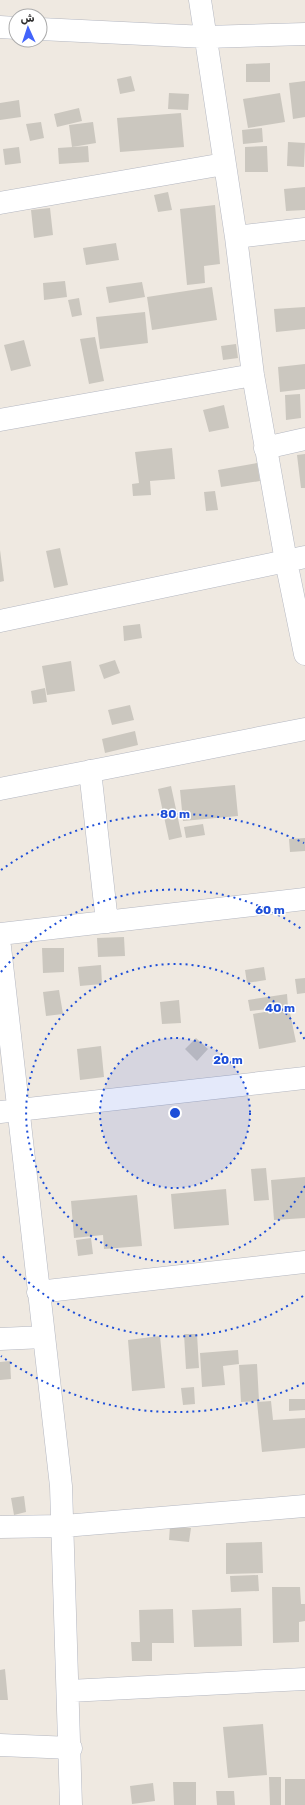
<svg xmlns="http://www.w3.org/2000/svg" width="305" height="1805" font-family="Rubik,Vazirmatn,sans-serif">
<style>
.building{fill:#cbc7bf}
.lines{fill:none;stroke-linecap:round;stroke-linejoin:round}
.minor-casing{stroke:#b4b7c1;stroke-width:23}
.minor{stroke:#fff;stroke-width:22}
.ring{fill:none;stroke:#1d4ed8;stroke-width:2;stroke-dasharray:2 4}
.centre{fill:#1d4ed8;stroke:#fff;stroke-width:2}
.ring-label{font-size:12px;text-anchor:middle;font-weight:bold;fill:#1d4ed8;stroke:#fff;stroke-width:3;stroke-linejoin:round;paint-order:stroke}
</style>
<rect width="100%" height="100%" fill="#efe9e1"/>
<!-- building -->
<path class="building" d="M270 63V82H246V64Z
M131 76 135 91 120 94 117 79Z
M305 81V117L293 119 289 83Z
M169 93 189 94 188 110 168 109Z
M280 93 285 122 248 128 243 99Z
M19 100 21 117 0 120V103Z
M79 108 82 121 57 127 54 114Z
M181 113 184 147 120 152 117 118Z
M41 122 44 138 30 141 26 124Z
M93 122 96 143 72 147 69 125Z
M262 128 263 142 243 144 242 130Z
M288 142 305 143 304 167 287 166Z
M88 146 89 162 59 164 58 148Z
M267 146 268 172H245V147Z
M19 147 21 163 5 165 3 149Z
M305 187V210L286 211 284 189Z
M168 192 172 210 158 212 154 195Z
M215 205 220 264 204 266 205 283 187 285 180 209Z
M50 208 53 235 34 238 31 210Z
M116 243 119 260 86 265 83 248Z
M65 281 67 297 44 300 43 283Z
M142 282 145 297 109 303 106 287Z
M212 287 217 320 152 330 147 297Z
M79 298 82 315 72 317 68 300Z
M305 307V329L276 332 274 309Z
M145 312 148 343 100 349 96 317Z
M95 337 104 381 89 384 80 339Z
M24 340 31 366 11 371 4 345Z
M236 344 238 358 223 360 221 346Z
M305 364V389L280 392 278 367Z
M300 394 301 418 286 420 285 395Z
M224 405 229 428 209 432 203 410Z
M172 448 175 479 150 481 151 495 133 496 132 484 139 483 135 452Z
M305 454V488H301L297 455Z
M257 463 260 481 221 487 218 470Z
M215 491 218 510 206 511 204 492Z
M60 548 68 585 54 588 46 551Z
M0 550 4 581 0 582Z
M140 624 142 638 124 641 123 626Z
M115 660 120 673 104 679 99 665Z
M71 661 75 691 47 695 42 666Z
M45 688 47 702 33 704 31 691Z
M130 705 134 720 112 725 108 710Z
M135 731 138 745 105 753 102 739Z
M235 785 238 816 183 821 180 790Z
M171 786 182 837 169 840 158 789Z
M203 824 205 835 186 838 184 827Z
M305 838V851L290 852 289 839Z
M124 937 125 956 98 957 97 938Z
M42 948H64V972L43 973Z
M101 965 102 984 80 986 78 967Z
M264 967 266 980 247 983 245 970Z
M305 978V993L297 994 295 979Z
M59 990 63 1014 46 1016 43 992Z
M287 994 288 1007 250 1011 248 1000Z
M179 1000 181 1023 162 1024 160 1002Z
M289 1008 296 1042 259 1049 253 1014Z
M196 1038 208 1049 197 1061 185 1049Z
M101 1046 104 1077 80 1080 77 1049Z
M266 1168 269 1200 254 1201 251 1169Z
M305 1177V1218L274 1220 271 1180Z
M226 1189 229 1225 174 1229 171 1194Z
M137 1195 142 1246 104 1249 103 1235 74 1238 71 1201Z
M91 1238 93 1254 78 1256 76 1240Z
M184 1334H197L199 1368 186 1369Z
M160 1336 165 1388 132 1391 128 1340Z
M238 1350 239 1364 223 1366 225 1385 202 1387 200 1353Z
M10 1361 11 1379 0 1380V1362Z
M257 1364 259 1401 241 1402 239 1365Z
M194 1387 195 1404 183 1405 181 1388Z
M289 1399H305V1410L289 1411Z
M271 1401 273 1420 305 1418V1448L262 1452 257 1402Z
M24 1496 26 1512 14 1515 11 1498Z
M170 1526 191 1528 189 1542 169 1540Z
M262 1542 263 1573 226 1574V1543Z
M258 1575 259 1591 231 1592 230 1576Z
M272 1587H300L301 1604H305V1621L299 1622V1642L273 1643Z
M241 1608 242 1646 194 1647 192 1610Z
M173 1609 174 1643H152V1661H132L131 1642H140L139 1610Z
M5 1669 8 1700H0V1670Z
M263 1724 267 1775 228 1778 223 1727Z
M269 1777H281V1805H270Z
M285 1779H305V1805H285Z
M173 1782H196V1805H174Z
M153 1783 155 1801 132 1804 130 1786Z
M216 1791H234L235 1805H217Z"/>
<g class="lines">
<!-- minor casing -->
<g class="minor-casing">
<path id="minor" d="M200 0 236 237 253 375 286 561 305 654
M0 27 16 28
M40 29 206 37 305 34
M0 203 224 164
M236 237 305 229
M0 420 253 375
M265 448 305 439
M0 621 305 557
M90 771 107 922
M0 789 305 729
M0 934 305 899
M0 947 61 1486 71 1805
M0 1112 305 1078
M38 1292 305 1262
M0 1339 44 1337
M0 1527 64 1526 305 1506
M69 1691 305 1679
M0 1745 71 1748"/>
</g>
<!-- minor -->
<use href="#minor" class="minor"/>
</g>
<!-- distance rings -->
<circle cx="175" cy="1113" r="75" fill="#1d4ed8" fill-opacity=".12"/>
<g class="ring">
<circle cx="175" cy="1113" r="75"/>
<path d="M305 1186A149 149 0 1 1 305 1040"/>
<path d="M303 1296A224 224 0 0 1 1 1254M1 972A224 224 0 0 1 303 930"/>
<path d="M304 1383A299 299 0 0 1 1 1356M1 870A299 299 0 0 1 304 843"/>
</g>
<circle cx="175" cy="1113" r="6" class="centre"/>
<g class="ring-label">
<text x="175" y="818">80 m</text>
<text x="270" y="914">60 m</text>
<text x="280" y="1012">40 m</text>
<text x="228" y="1064">20 m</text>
</g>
<!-- north arrow -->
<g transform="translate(28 28) rotate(357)"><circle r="19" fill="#ffffff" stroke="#ababab"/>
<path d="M0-3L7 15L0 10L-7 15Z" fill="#4264fb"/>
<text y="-6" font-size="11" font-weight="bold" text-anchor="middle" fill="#2e2e2e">ش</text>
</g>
</svg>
